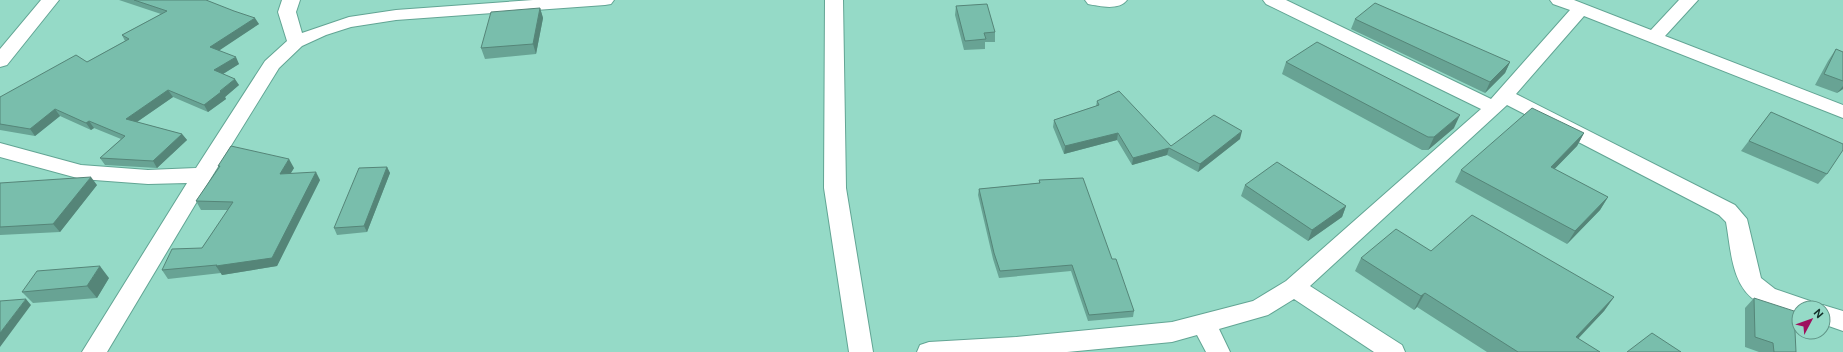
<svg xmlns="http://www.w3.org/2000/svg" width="1843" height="352" font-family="'DM Sans',sans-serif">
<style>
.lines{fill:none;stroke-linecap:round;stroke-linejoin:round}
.street-casing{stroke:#62a594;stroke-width:2}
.street{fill:#fff;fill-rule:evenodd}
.wall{fill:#68a394}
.shaded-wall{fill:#558578}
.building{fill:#79beac;stroke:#558578}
</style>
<rect width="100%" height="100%" fill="#95dac7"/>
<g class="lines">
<!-- street casing -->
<g class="street-casing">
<path id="street" d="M41 0H59L7 65 0 67V49Z
M282 0H300L296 12 302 33 349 17 396 10 533 0H614L611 4 605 5 396 20 351 27 326 35 302 46 279 68 211 178 107 352H82L187 183 148 184 81 179 0 157V143L81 165 148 170 196 168 265 61 287 41 278 12Z
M825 0H843L846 188 873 352H849L824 188Z
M1085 0H1127C1119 11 1099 6 1088 4Z
M1263 0H1286L1491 99 1570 10 1553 4 1550 0H1574L1651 30 1679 0H1698L1665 36 1843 105V118L1584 16 1516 94 1735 205 1747 219 1761 278 1775 289 1810 301 1814 308H1799V316C1785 312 1771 309 1758 302 1731 287 1731 249 1726 222L1719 215 1507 105 1310 286 1402 345 1405 352H1374L1294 299 1268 315 1219 329 1230 352H1206L1197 335 1172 342 1067 352H917L920 345 929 342 1016 337 1172 322 1253 301 1286 281 1481 109 1266 4Z
M1823 305 1843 311V331L1823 324V308H1814Z"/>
</g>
<!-- street -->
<use href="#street" class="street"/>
</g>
<!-- wall -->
<path class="wall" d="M119 0H206L259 24 219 50 239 64 223 74 239 85 225 97 226 99 208 112 173 97 137 122 182 134 187 140 157 168 105 165 100 158 121 139 94 128 91 130 60 116 35 136 0 130V97L87 62 125 41 122 35 161 14Z
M956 6 995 32V42H985V49L964 50 955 15Z
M540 8 543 18 536 54 485 59 481 48Z
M1355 19 1510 62 1505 73 1485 93 1351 29Z
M1836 49 1843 52V89L1837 93 1815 85 1828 61Z
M1286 62 1454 128 1428 150H1422L1282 74Z
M1097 101 1171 146 1240 139 1198 172 1167 155 1132 165 1117 140 1064 154 1053 127 1054 120 1096 106Z
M1771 112 1827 174 1818 184 1741 151Z
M1584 133 1577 146 1554 169 1608 197 1600 210 1567 244 1455 182 1461 170Z
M218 166 294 168 291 173 320 180 277 266 222 275 221 273 168 279 162 270 202 248 228 210H201L196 201 219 168Z
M387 167 390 173 367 232 337 235 334 228Z
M1039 180 1112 259 1134 311 1133 317 1088 321 1071 271 999 278 993 259 978 195 979 189 1039 183Z
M0 183 97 185 60 232 0 235Z
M1245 185 1346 206 1342 217 1308 241 1241 196Z
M1431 251 1614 297 1604 311 1578 339 1600 352H1487L1417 307 1414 310 1355 271 1361 258Z
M109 278 97 298 33 303 22 292Z
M1754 298 1796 352H1759L1745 347V308Z"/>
<!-- shaded-wall -->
<path class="shaded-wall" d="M540 8 543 18 536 54 533 44Z
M255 18 259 24 214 54 210 47Z
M236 57 239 64 218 77 214 70Z
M1510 62 1505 73 1485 93 1490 82Z
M235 79 239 85 225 97 226 99 208 112 204 105Z
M1843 86V89L1837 93Z
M168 90 173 97 131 126 126 119Z
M55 109 60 116 35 136 30 129Z
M1460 115 1454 128 1428 150 1434 137Z
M89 121 94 128 91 130 86 123Z
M1242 131 1240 139 1198 172 1200 164Z
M1118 133 1117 140 1064 154 1065 146Z
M1584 133 1577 146 1544 180 1551 167Z
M182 134 187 140 157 168 153 161Z
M1169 148 1167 155 1132 165 1133 158Z
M289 159 294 168 285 182 280 174Z
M387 167 390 173 367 232 364 226Z
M316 172 320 180 277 266 222 275 216 266Z
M91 177 97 185 60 232 53 224Z
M1608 197 1600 210 1567 244 1575 231Z
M1346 206 1342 217 1308 241 1312 230Z
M100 266 109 278 97 298 87 286Z
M1425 293 1417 307 1414 310 1421 296Z
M1614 297 1604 311 1566 351 1576 337Z
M26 299 31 305 0 347V333Z"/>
<!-- building -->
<path class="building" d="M134 0H206L234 11 255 18 210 47 236 57 214 70 235 79 220 91 221 92 204 105 168 90 126 119 182 134 153 161 100 158 125 136 89 121 86 123 55 109 30 129 0 124V97L76 55 87 62 129 39 122 35 167 11Z
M1375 3 1510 62 1490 82 1355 19Z
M987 4 995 32 984 33 986 39 965 41 956 6Z
M540 8 533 44 481 48 491 12Z
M1317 42 1460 115 1434 137H1428L1286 62Z
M1836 49 1843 52V81L1824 74Z
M1119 91 1171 146 1214 115 1242 131 1200 164 1169 148 1133 158 1118 133 1065 146 1054 120 1099 105 1097 101Z
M1532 108 1584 133 1551 167 1608 197 1575 231 1461 170Z
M1771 112 1843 144V150L1827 174 1749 141Z
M231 146 289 159 280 174 316 172 272 258 216 266 217 265 162 270 172 249 202 248 233 202 196 201 220 166H218Z
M1277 162 1346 206 1312 230 1245 185Z
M387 167 364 226 334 228 359 168Z
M91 177 53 224 0 227V183Z
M1083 178 1112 259H1116L1134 311 1089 315 1072 265 1000 271 994 253 979 189 1040 183 1039 180Z
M1472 215 1614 297 1576 337 1600 352H1518L1425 293 1421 296 1361 258 1396 229 1431 251Z
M100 266 87 286 22 292 37 271Z
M1754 298 1794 311 1796 352H1774L1773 343 1755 337Z
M26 299 0 333V301Z
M1652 333 1681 352H1627Z"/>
<!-- north arrow -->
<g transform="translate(1811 320) rotate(49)"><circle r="19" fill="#95dac7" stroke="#609587"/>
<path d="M0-3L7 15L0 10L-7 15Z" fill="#9e115d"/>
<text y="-6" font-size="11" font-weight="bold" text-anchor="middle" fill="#112d27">N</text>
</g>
</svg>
